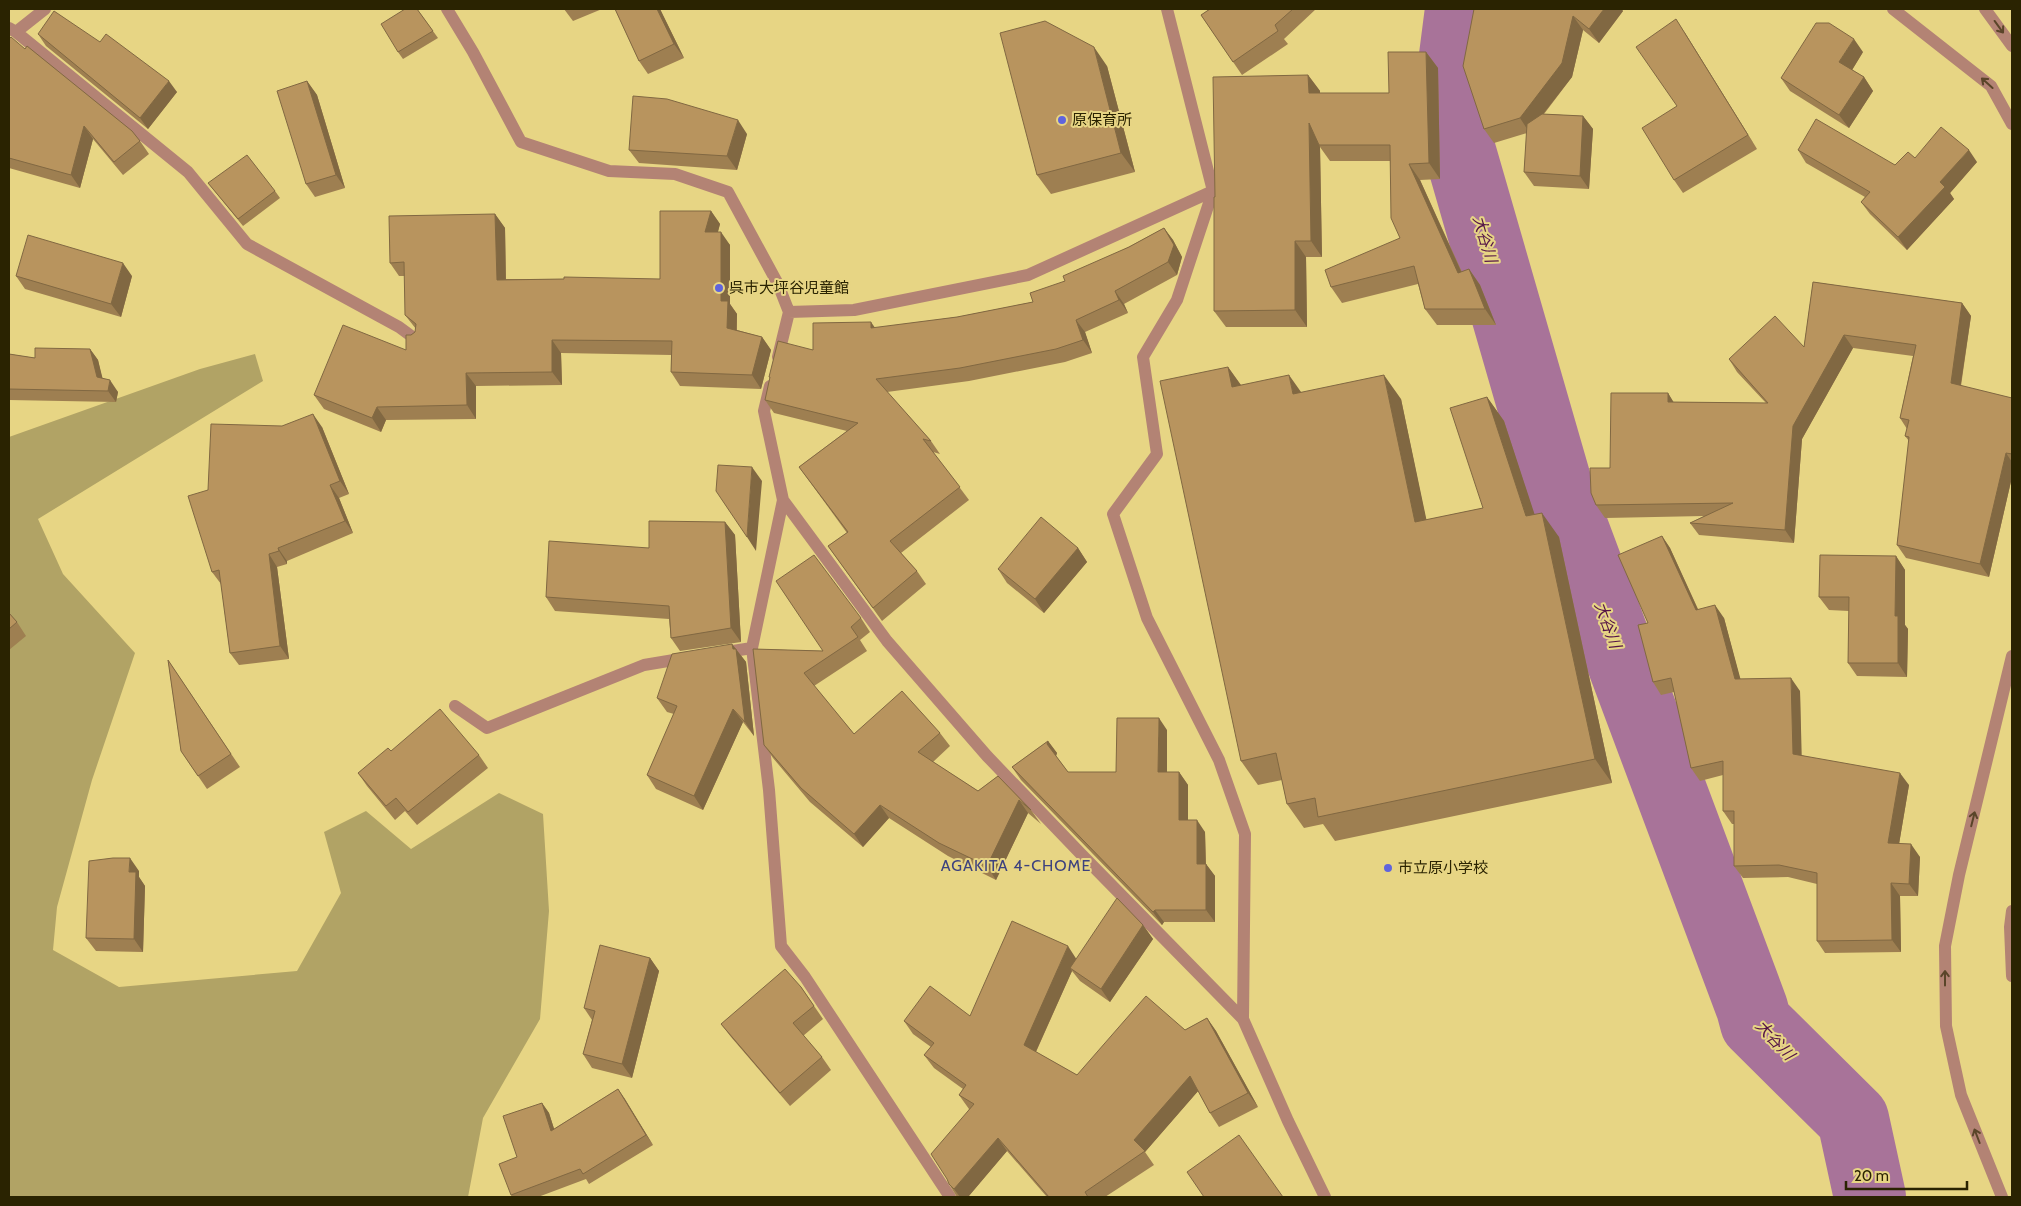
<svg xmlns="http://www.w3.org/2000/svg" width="2021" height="1206" font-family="Cabin,'Noto Sans JP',sans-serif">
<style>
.forest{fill:#b1a365}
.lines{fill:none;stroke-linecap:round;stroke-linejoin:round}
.river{stroke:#a87399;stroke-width:72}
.minor{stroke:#b38374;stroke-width:12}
.wall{fill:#9e7f51}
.shaded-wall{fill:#816842}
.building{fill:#b8945e;stroke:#816842}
.oneway{stroke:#5a4529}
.poi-dot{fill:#6064dc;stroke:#e7d584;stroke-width:2}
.labels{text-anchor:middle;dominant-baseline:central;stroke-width:4;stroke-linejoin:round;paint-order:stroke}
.poi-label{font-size:15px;fill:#2a2301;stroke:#e7d584;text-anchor:start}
.water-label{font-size:16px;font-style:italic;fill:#541447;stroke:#e7d584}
.neighbourhood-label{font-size:16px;letter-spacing:1px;fill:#3d427e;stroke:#e7d584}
</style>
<rect width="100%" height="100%" fill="#e7d584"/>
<!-- forest -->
<path class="forest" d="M255 354 263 381 38 519 63 574 135 653 92 780 57 907 53 950 119 987 297 971 341 893 324 832 366 811 411 849 499 793 543 814 549 911 540 1019 483 1118 468 1197H9V437L200 369Z"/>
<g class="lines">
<!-- river -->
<path class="river" d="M1461 9 1448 110 1556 484 1752 1008 1756 1023 1853 1119 1870 1197"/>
<!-- minor -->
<path class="minor" d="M447 9 473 52 521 142 609 171 675 174 728 192 778 284 789 312 778 357
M1167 9 1213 191 1177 300 1143 357 1157 454 1113 514 1147 618 1219 760 1245 834 1243 1019
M1893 9 1991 86 2012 124
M1985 9 2012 46
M9 28 16 32 45 9
M16 32 188 172 247 244 399 327 418 341
M789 312 854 310 1028 275 1213 191
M770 386 764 411 783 500 752 648 769 790 781 946 805 977 950 1197
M783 500 887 641 987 756 1081 854 1243 1019 1288 1121 1325 1197
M720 653 752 648
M455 706 487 728 644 665 686 658
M2012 911 2010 927 2012 976
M2002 1197 1961 1095 1946 1026 1945 946 1959 875 2012 656"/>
</g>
<!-- wall -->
<path class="wall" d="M417 9 438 38 403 59 398 52Z
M564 9H602L573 21Z
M615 9H660L684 58 648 74 639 61Z
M1210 9H1316L1284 39 1288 44 1242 75 1201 15Z
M1474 9 1623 11 1599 43 1583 30 1572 77 1544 114 1583 116 1593 129 1589 189 1534 186 1524 172 1527 133 1494 143 1484 129Z
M1685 33 1757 149 1683 193 1674 180 1677 106Z
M38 34 100 42 177 92 148 129 46 46Z
M9 39 140 141 149 154 123 175 93 139 80 188 9 168Z
M1426 52 1438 68 1440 179 1420 180 1462 272 1469 269 1480 285 1496 325H1437L1425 309 1418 284 1342 303 1331 287 1400 238 1390 161H1330L1320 147 1322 257H1306L1307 327H1226L1214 311 1215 197 1308 75 1320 91V93H1389Z
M1863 52 1852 70 1864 77 1873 91 1849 128 1790 91 1781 78Z
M1107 66 1135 172 1051 194 1037 175Z
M307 81 317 95 345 188 315 197 306 184Z
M747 134 737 170 639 163 629 150Z
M1798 150 1895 165 1915 158 1977 162 1950 193 1954 199 1907 250 1870 214 1861 202 1865 197 1806 163Z
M208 183 275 191 280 198 243 226Z
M711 211 720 224 718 232 730 245V304L737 314V330L762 337 771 350 761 389 680 386 671 372V355L561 353 562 385 476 386V419L386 420 381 432 324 409 314 395 406 350 411 335 415 332 416 329 405 315V276H399L390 263 495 214 505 228 506 279H660Z
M1164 228 1173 240 1182 257 1177 275 1124 304 1128 313 1085 332 1092 353 1065 362 969 381 887 392 931 441 940 454 933 452 969 500 901 553 917 571 926 584 882 621 828 546 847 533 799 467 847 431 774 413 765 400 770 378 769 377 813 350 875 328 957 317 1033 302 1065 281Z
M16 276H132L121 317 25 289Z
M1813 282 1962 303 1971 316 1961 386 2012 398V477L1989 577 1906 558 1897 545 1909 441 1905 436 1907 429 1900 418 1913 356 1853 348 1802 439 1794 543 1699 535 1690 523 1704 516 1605 518 1596 505 1610 468 1668 393 1673 402 1766 403 1737 372 1729 359 1804 347Z
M90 349 98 360 102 378 118 392 116 402 9 400V354L35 358Z
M1228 367 1241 385 1301 392 1401 399 1426 520 1483 508 1487 397 1504 421 1534 514 1559 537 1612 783 1335 841 1323 824 1304 828 1287 804 1282 780 1258 785 1241 761Z
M282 426 322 427 349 494 339 498 353 533 287 561V564L277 567 289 659 239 665 230 653 221 584 212 572 208 490Z
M725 522 735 535 741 642 680 651 671 638 669 619 555 611 546 597 649 548Z
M1662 536 1670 548 1698 609 1724 618 1740 679 1800 691 1801 755 1909 785 1899 844 1920 857 1918 896H1900L1901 952 1825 953 1817 941V884L1788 877 1743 878 1734 866V824H1732L1723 811V775L1700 781 1691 768 1674 692 1661 695 1653 682 1648 623Z
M1078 548 1087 562 1044 613 1007 583 998 569Z
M1896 556 1905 570V625L1908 629 1907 677 1857 676 1848 663 1849 611 1829 610 1819 597Z
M9 613 17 622 26 636 9 650Z
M861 618 870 632 860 640 867 651 814 686 854 734 940 733 950 746 933 762 978 791 998 776 1031 810 1041 824 1028 813 996 880 948 856 889 818 863 847 810 802 773 758 764 745 753 649 823 651Z
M732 644 746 662 754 736 743 722 703 810 656 789 647 775 674 714 667 712 657 698Z
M168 660 240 767 207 789 181 751Z
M1167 730V772H1179L1188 785V820L1205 832 1206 864 1215 876V922H1164L1162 925 1021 780 1012 767 1048 741 1057 753 1056 756 1068 772H1116Z
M391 751 479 755 488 768 417 825 405 811 395 820 367 786 358 773Z
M139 871V877L145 886 143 952 96 951 86 938Z
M1143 925 1153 939 1110 1002 1080 981 1072 971 1036 1052 1077 1075 1185 1030 1207 1018 1216 1031 1258 1107 1219 1127 1210 1113 1198 1091 1145 1152 1154 1165 1105 1197H1047L1007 1151 968 1197H957L949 1184 969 1109 959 1095 963 1089 934 1068 924 1055 931 1047 913 1034 904 1021 970 1016 1077 959Z
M650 958 659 971 632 1078 592 1068 583 1054 592 1020 584 1008Z
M801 987 823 1019 803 1036 822 1057 831 1070 790 1106 731 1037 721 1024Z
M618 1089 653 1145 589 1184 586 1179 538 1197H512L511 1195 517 1157 542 1103 549 1113 554 1129Z"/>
<!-- shaded-wall -->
<path class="shaded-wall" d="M657 9H660L684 58 674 44Z
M1604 9H1622L1623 11 1599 43 1589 29Z
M1573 16 1583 30 1572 77 1529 132 1520 118Z
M1676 19 1685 33 1757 149 1748 135Z
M1854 39 1863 52 1849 75 1839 62Z
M1094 47 1107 66 1135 172 1121 153Z
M1426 52 1438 68 1440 179 1429 163Z
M1308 75 1320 91V110L1309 93Z
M1864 77 1873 91 1849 128 1839 115Z
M169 81 177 92 148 129 140 118Z
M307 81 317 95 345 188 336 175Z
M1583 116 1593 129 1589 189 1580 176Z
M738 120 747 134 737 170 727 156Z
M1309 123 1320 147 1322 257 1311 241Z
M84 126 93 139 80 188 71 175Z
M1969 150 1977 162 1950 193 1954 199 1907 250 1898 237 1940 182Z
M1409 164 1420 180 1469 289 1458 273Z
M711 211 720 224 714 245 705 232Z
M495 214 505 228 506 293 497 280Z
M1164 228 1173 240 1182 257 1177 275 1168 262Z
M721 232 730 245V304L737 314 736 341 727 328 721 301Z
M1295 241 1306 257 1307 327 1295 310Z
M123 263 132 276 121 317 111 304Z
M1469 269 1480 285 1496 325 1485 309Z
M1115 291 1124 304 1128 313 1119 300Z
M1962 303 1971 316 1959 396 1951 383Z
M1076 320 1085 332 1092 353 1083 340Z
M871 322 880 335 871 328Z
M1844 335 1853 348 1802 439 1794 543 1785 530 1793 426Z
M762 337 771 350 761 389 752 375Z
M552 340 561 353 562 385 552 372Z
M90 349 98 360 105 388 97 377Z
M1228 367 1245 391 1232 387Z
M466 373 476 386V419L467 405Z
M1289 375 1306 399 1293 394Z
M1384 375 1401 399 1432 546 1415 522Z
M110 380 118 392 116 402 108 391Z
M1668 393 1676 406 1668 402Z
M1487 397 1504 421 1543 540 1526 516Z
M377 407 386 420 381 432 372 418Z
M313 414 322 427 349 494 340 481Z
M2006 453 2012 462V477L1989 577 1980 564Z
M752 467 762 481 756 551 747 537Z
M330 485 339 498 353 533 345 521Z
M1542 513 1559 537 1612 783 1595 759Z
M725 522 735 535 741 642 731 628Z
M1662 536 1670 548 1704 623 1696 610Z
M278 548 287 561V564L279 551Z
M1078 548 1087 562 1044 613 1035 599Z
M269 554 277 567 289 659 280 646Z
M1896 556 1905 570V625L1908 629 1907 677 1898 663 1895 616Z
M1715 605 1724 618 1744 692 1735 679Z
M732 644 746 662 754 736 745 722Z
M1791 678 1800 691 1802 766 1793 754Z
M733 709 743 722 703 810 694 796Z
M1159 718 1167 730V785L1158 772Z
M1048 741 1057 753 1056 756 1047 744Z
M1179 772 1188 785V833L1179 820Z
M1900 773 1909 785 1897 856 1888 843Z
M1019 800 1028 813 996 880 987 866Z
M880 805 889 818 863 847 854 834Z
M1197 820 1205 832 1206 876 1197 864Z
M1911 844 1920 857 1918 896 1909 884Z
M130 858 139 871V877L145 886 143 952 134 939 129 872Z
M1206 864 1215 876V922L1206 910Z
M1891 883 1900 896 1901 952 1892 940Z
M1155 910 1164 922 1162 925 1153 912Z
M1143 925 1153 939 1110 1002 1101 989Z
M1068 946 1077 960 1070 968 1072 971 1033 1058 1024 1045Z
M650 958 659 971 632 1078 622 1064Z
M1207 1018 1216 1031 1258 1107 1248 1093Z
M1190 1076 1199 1090 1145 1152 1134 1140Z
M618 1089 625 1099 653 1145 646 1135Z
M542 1103 549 1113 558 1141 551 1131Z
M998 1138 1007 1151 968 1197H960L954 1189Z"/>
<!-- building -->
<path class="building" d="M405 9H417L433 31 398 52 381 24Z
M615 9H657L674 44 639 61Z
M1210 9H1293L1275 25 1278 31 1233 62 1201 15Z
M1474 9H1604L1589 29 1573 16 1562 63 1520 118 1484 129 1463 66Z
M54 11 100 42 106 34 169 81 140 118 38 34Z
M1676 19 1748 135 1674 180 1642 128 1677 106 1636 47Z
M1045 21 1094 47 1121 153 1037 175 1000 33Z
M1816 23H1829L1854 39 1839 62 1864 77 1839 115 1781 78Z
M11 37 25 49 27 46 132 131 140 141 114 162 84 126 71 175 9 158V39Z
M1388 52H1426L1429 163 1409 164 1458 273 1469 269 1485 309H1425L1414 266 1331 287 1325 270 1400 238 1391 218 1390 145H1319L1309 123 1311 241H1295V310L1214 311V197H1215L1213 77 1308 75 1309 93H1389Z
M307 81 336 175 306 184 277 91Z
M633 96 667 99 738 120 727 156 629 150Z
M1542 114 1583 116 1580 176 1524 172 1527 124Z
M1816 119 1895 165 1908 152 1915 158 1941 127 1969 150 1940 182 1945 187 1898 237 1861 202 1870 192 1798 150Z
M247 155 275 191 238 219 208 183Z
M660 211H711L705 232H721V301H728L727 328 762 337 752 375 671 372 672 341 552 340V372L466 373 467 405 377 407 372 418 314 395 343 325 406 350V335H411L415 332 416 324 405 315 404 262 390 263 389 216 495 214 497 280 564 279V277L660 279Z
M1164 228 1174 245 1168 262 1115 291 1119 300 1076 320 1083 340 1056 349 960 368 876 379 931 441 923 439 960 487 890 541 917 571 873 608 828 546 848 532 799 467 858 423 765 400 770 377H769L778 341 813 350V323L871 322V328L957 317 1033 302 1030 293 1065 281 1063 276 1129 247Z
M28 235 123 263 111 304 16 276Z
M1813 282 1962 303 1951 383 2012 398V454L2006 453 1980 564 1897 545 1909 437 1905 436 1909 420 1900 418 1916 345 1844 335 1793 426 1785 530 1690 523 1733 503 1596 505 1591 493 1590 468H1610L1611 393H1668V402L1768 403 1729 359 1775 316 1804 347Z
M35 348 90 349 97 377 110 380 108 391 9 389V354L35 358Z
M1228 367 1232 387 1289 375 1293 394 1384 375 1415 522 1483 508 1450 408 1487 397 1526 516 1542 513 1595 759 1318 817 1315 798 1287 804 1276 753 1241 761 1160 381Z
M313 414 340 481 330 485 345 521 278 548 279 551 269 554 280 646 230 653 219 570 212 572 188 496 208 490 211 424 282 426Z
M718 465 752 467 747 537 716 491Z
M1041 517 1078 548 1035 599 998 569Z
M649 521 725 522 731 628 671 638 669 606 546 597 549 541 649 548Z
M1662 536 1696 610 1715 605 1735 679 1791 678 1793 754 1900 773 1888 843 1911 844 1909 884 1891 883 1892 940 1817 941V873L1779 865 1734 866V811H1723V761L1691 768 1671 678 1653 682 1638 625 1648 623 1618 555Z
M814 555 861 618 851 627 858 637 804 673 854 734 902 691 940 733 918 752 978 791 998 776 1031 810 1019 800 987 866 939 843 880 805 854 834 801 788 764 745 753 649 823 651 776 581Z
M1820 555 1896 556 1895 616H1898V663H1848L1849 597H1819Z
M9 613 17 622 9 629Z
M732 644 733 649H736L745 722 733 709 694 796 647 775 677 706 657 698 672 654Z
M168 660 231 754 198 776 181 751Z
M440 709 479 755 408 812 396 798 386 806 358 773 388 748 391 751Z
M1117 718H1159L1158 772H1179V820H1197V864H1206V910H1155L1153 912 1012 767 1048 741 1047 744 1068 772H1116Z
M113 858H130L129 872H136L134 939 86 938 89 861Z
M1117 898 1143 925 1101 989 1070 968Z
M1012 921 1068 946 1024 1045 1077 1075 1146 996 1185 1030 1207 1018 1248 1093 1210 1113 1190 1076 1134 1140 1145 1151 1085 1192 1088 1197H1049L998 1138 954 1189 949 1184 947 1179 931 1154 974 1104 959 1095 966 1085 924 1055 934 1043 904 1021 930 986 970 1016Z
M600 945 650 958 622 1064 583 1054 595 1011 584 1008Z
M785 969 801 987 814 1006 793 1023 822 1057 780 1093 721 1024Z
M618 1089 646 1135 583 1174 580 1169 511 1195 499 1164 517 1157 503 1116 542 1103 551 1131Z
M1239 1135 1283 1197H1204L1187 1172Z"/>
<!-- one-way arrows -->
<defs><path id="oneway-shaft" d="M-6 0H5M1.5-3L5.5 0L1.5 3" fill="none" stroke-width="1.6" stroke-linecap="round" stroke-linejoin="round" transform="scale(1.25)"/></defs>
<g class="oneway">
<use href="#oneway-shaft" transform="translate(1999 27) rotate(54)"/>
<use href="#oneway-shaft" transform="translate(1987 83) rotate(-138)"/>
<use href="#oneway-shaft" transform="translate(1973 819) rotate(-76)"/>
<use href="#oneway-shaft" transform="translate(1945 978) rotate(-90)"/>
<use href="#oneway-shaft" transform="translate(1977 1136) rotate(-111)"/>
</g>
<!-- markers -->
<g class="poi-dot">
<circle cx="1062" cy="120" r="5"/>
<circle cx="719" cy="288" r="5"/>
<circle cx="1388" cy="868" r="5"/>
</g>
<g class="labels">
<!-- poi labels -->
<g class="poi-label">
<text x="1072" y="120">原保育所</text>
<text x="729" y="288">呉市大坪谷児童館</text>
<text x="1398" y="868">市立原小学校</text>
</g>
<!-- water labels -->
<g class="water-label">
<text transform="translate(1485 239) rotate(74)">大谷川</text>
<text transform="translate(1608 625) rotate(70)">大谷川</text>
<text transform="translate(1775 1040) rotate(47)">大谷川</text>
</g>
<!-- neighbourhood labels -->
<g class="neighbourhood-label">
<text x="1016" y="865">AGAKITA 4-CHOME</text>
</g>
</g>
<!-- border -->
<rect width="2021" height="1206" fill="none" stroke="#2a2301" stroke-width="20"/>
<!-- scale -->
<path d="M1846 1181v8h121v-8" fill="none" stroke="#2a2301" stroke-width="2.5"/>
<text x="1854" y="1181" font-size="15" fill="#2a2301" stroke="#e7d584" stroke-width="4" paint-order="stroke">20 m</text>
</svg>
